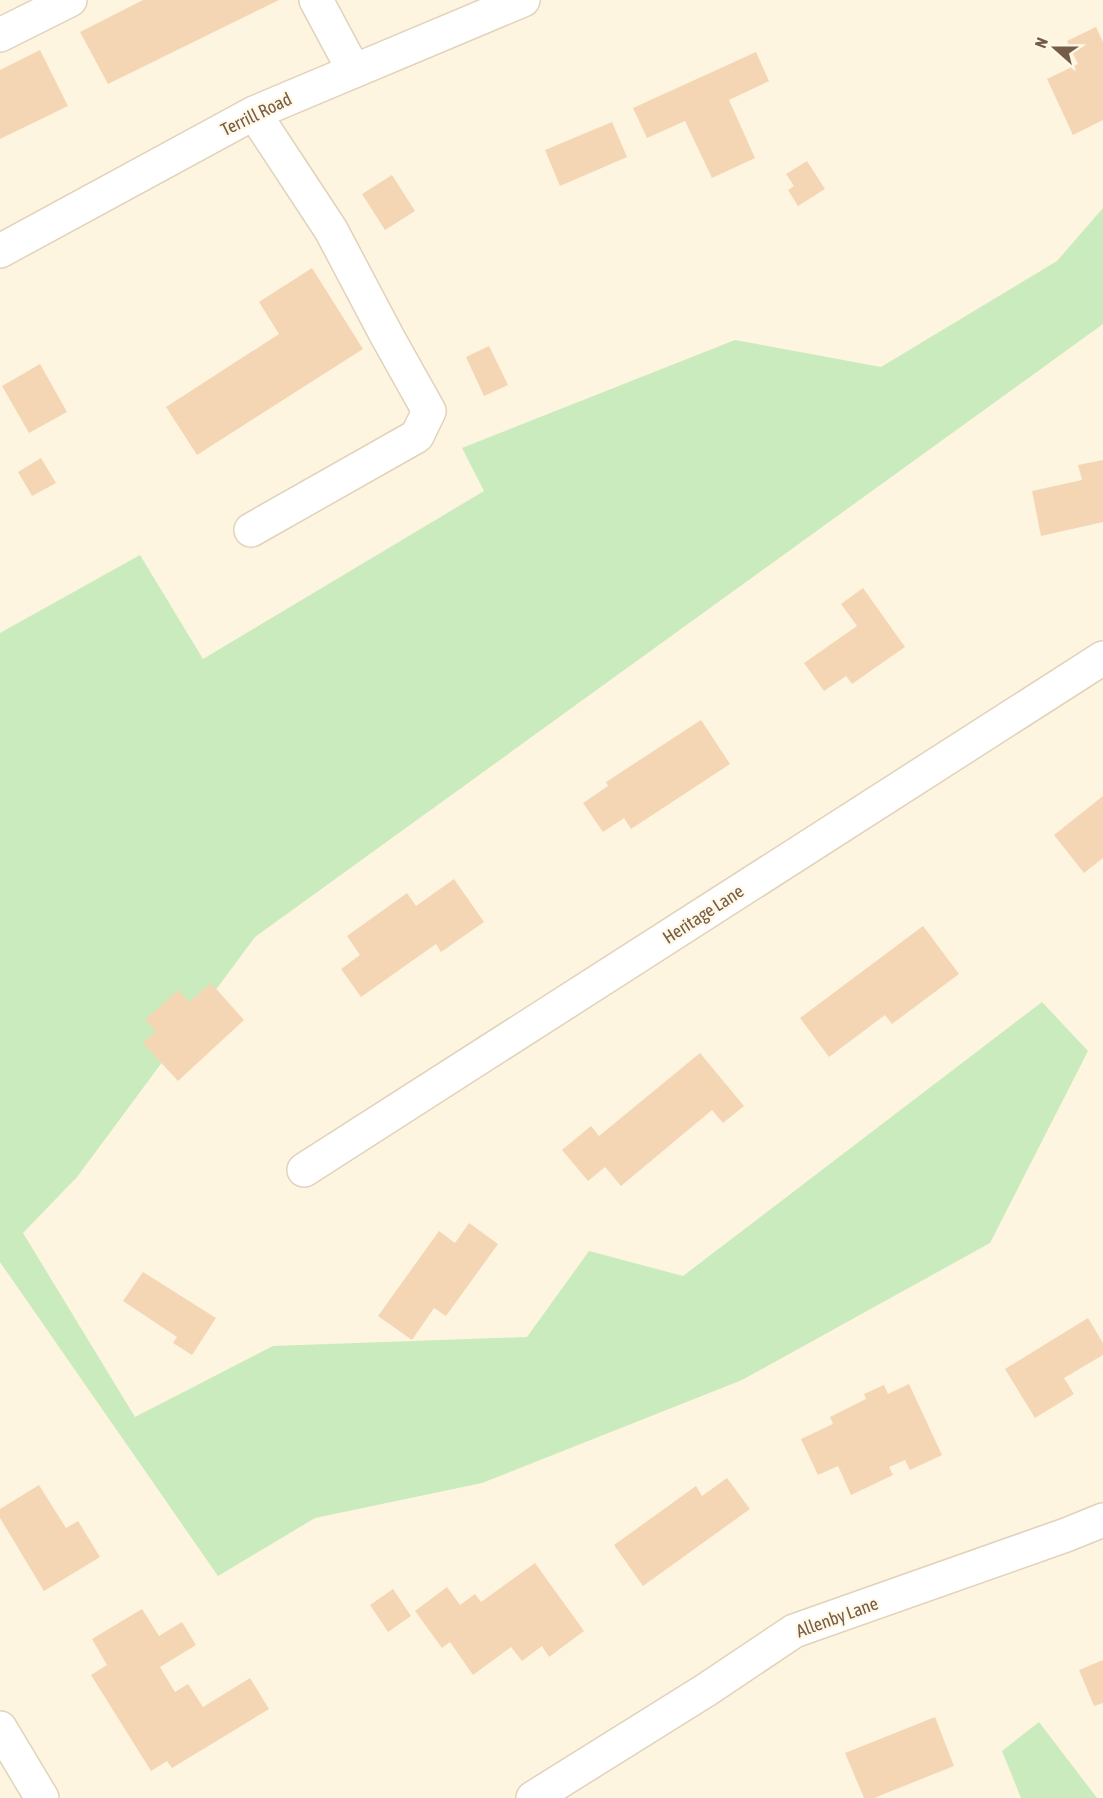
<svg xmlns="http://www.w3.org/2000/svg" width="1103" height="1798" font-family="'Asap Condensed',sans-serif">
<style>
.green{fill:#caebbd}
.building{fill:#f4d6b5}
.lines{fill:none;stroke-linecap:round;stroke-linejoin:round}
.minor-casing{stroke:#e2d2bb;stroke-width:36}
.minor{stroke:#fff;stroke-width:33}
.labels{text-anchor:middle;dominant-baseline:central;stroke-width:4.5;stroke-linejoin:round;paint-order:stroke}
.street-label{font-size:18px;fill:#755c46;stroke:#fff8e6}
</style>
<rect width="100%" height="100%" fill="#fdf5df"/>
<!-- green -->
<path class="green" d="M1103 208V324L255 937 77 1177 23 1233 135 1417 273 1346 527 1337 589 1251 683 1276 1042 1002 1088 1051 990 1243 742 1380 482 1483 315 1518 218 1576 0 1262V633L140 555 203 659 484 491 462 448 735 340 881 367 1057 261Z
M1039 1722 1097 1798H1021L1002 1751Z"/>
<!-- building -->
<path class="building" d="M143 0H279L108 84 80 32Z
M1096 27 1103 42V120L1073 135 1047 79 1078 64 1067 41Z
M40 50 68 106 0 139V70Z
M756 52 769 81 729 100 755 158 712 178 685 121 647 138 633 108Z
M612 122 627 157 560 186 545 150Z
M807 161 825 189 798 206 788 190 794 186 786 174Z
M392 175 415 211 385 230 362 194Z
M312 268 363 349 197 455 166 407 279 334 259 302Z
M489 346 508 385 484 396 466 357Z
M40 364 67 412 29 433 2 386Z
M41 458 56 483 32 496 18 472Z
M1103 460V522L1041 536 1032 491 1082 480 1078 465Z
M863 588 905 647 852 684 846 676 824 691 804 663 857 626 841 604Z
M701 720 730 764 631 829 624 818 603 832 583 803 608 786 606 782Z
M1103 796V858L1084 873 1054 835Z
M454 879 484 922 441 952 436 944 361 997 341 969 360 955 347 936 407 893 416 906Z
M923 926 959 974 892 1024 885 1015 829 1057 800 1018Z
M211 983 244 1020 178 1081 143 1043 156 1031 145 1020 178 990 189 1002Z
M700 1053 744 1106 723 1123 712 1110 621 1186 605 1167 588 1181 562 1150 591 1126 599 1136Z
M469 1223 498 1244 446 1316 434 1308 412 1340 378 1316 439 1231 455 1243Z
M143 1272 216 1318 192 1355 173 1343 177 1337 123 1301Z
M1088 1318 1103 1343V1355L1064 1378 1074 1394 1035 1418 1005 1369Z
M909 1384 942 1455 910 1470 905 1460 889 1467 893 1475 851 1495 838 1466 818 1475 801 1439 833 1424 830 1417 866 1399 864 1394 884 1385 888 1394Z
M727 1478 750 1509 643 1586 614 1545 696 1486 702 1496Z
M39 1485 66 1528 78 1521 100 1557 44 1591 0 1518V1509Z
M535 1563 584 1631 549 1657 542 1646 522 1661 511 1647 473 1675 450 1642 442 1648 415 1611 447 1587 460 1605 475 1594 481 1602Z
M393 1589 411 1616 388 1632 370 1605Z
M142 1609 159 1636 182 1622 196 1645 160 1667 175 1692 188 1684 203 1707 250 1678 269 1709 172 1768 167 1761 151 1771 91 1675 107 1665 92 1639Z
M1103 1660V1703L1094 1706 1079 1670Z
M935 1717 954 1766 874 1798H864L845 1753Z"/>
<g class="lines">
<!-- minor casing -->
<g class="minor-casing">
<path id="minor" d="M316 0 354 71
M0 35 70 0
M0 251 254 113 523 0
M251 530 417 436 429 411 387 336 331 230 254 113
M304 1170 1103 658
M0 1728 42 1798
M533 1798 706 1690 794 1631 1066 1535 1103 1520"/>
</g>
<!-- minor -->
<use href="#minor" class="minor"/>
</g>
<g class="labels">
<!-- street labels -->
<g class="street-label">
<text transform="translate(256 114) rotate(-26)">Terrill Road</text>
<text transform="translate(703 914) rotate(-33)">Heritage Lane</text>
<text transform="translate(837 1617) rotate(-20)">Allenby Lane</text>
</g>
</g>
<!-- north arrow -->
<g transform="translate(1055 48) rotate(291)" stroke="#fff8e6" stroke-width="4.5" paint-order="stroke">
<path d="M0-4.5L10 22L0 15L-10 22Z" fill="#755c46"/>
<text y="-9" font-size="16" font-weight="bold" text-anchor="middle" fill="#755c46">N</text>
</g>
</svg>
